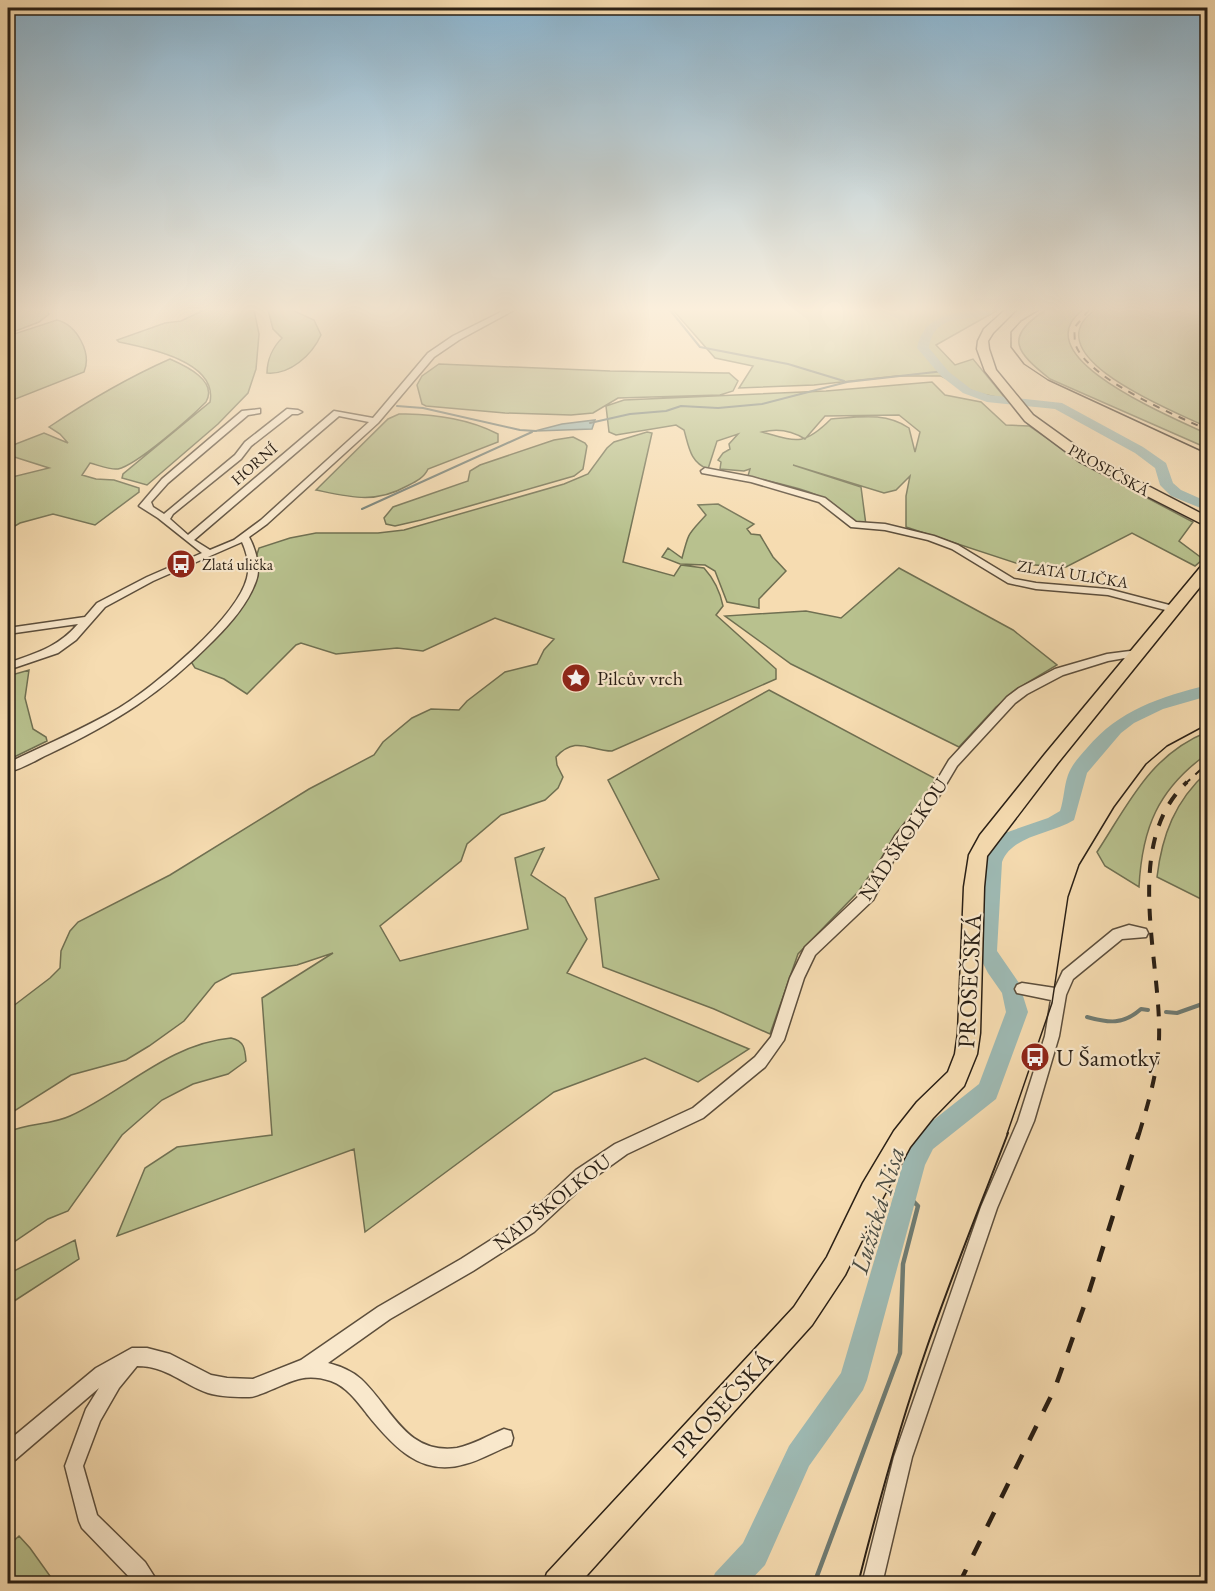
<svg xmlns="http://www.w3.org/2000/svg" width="1215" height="1591" font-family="'EB Garamond',serif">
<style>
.green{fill:#b8c18e;stroke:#707052;stroke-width:1.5;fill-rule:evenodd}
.water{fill:#9ebab4;stroke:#6f7c74;stroke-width:1.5}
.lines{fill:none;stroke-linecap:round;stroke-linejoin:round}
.stream-far2{stroke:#6f7c74;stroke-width:2}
.stream-far1{stroke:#6f7c74;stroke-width:4}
.stream{stroke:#6f7c74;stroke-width:4.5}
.river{fill:#9ebab4;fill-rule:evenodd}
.street-casing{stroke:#5c4e3c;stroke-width:3}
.primary-casing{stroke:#291f15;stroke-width:3}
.street{fill:#f9e8cc;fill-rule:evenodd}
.primary{fill:#f6dcb1;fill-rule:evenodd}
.tram-far1{stroke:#291f15;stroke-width:1.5}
.tram{stroke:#291f15;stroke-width:2}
.rail-far2{stroke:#291f15;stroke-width:2;stroke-dasharray:7 7;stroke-linecap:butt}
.rail-far1{stroke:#291f15;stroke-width:4;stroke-dasharray:12 12;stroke-linecap:butt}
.rail{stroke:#291f15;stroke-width:4.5;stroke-dasharray:16 16;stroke-linecap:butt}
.labels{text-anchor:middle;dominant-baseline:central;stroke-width:4.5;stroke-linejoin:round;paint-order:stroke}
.far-street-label{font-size:16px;fill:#291f15;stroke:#f9e8cc}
.far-poi-label{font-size:16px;fill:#291f15;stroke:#f9e8cc;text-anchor:start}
.poi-label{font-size:20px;fill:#291f15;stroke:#f9e8cc;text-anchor:start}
.street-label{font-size:20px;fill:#291f15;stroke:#f9e8cc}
.near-street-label{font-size:24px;fill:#291f15;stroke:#f9e8cc}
.near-poi-label{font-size:24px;fill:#291f15;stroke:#f9e8cc;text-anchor:start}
.near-water-label{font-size:26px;font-style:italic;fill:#4c4e45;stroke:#f9e8cc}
</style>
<rect width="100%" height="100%" fill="#f6dcb1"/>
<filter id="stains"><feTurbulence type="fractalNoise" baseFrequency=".00333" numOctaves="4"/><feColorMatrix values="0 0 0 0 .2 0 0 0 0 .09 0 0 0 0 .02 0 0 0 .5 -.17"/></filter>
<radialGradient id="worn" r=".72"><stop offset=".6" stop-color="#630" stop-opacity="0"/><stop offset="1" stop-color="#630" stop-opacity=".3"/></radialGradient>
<!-- green -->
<path class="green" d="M8 310H47L49 314 39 322 8 334Z
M204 310H254L259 334 256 369 248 393 218 424 147 485 122 478 123 474 210 402C218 362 149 348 119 342L117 340 165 323 181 321Z
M268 310H292L314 320 321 335C312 355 290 375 267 373 267 360 273 347 282 338L273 329Z
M673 310H998L936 345 955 365 973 359 1006 399 977 393 941 376H897L814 385 739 388 753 366 715 358Z
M1046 310H1083C1019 357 1180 420 1207 434V448L1050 379C1016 352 1003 337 1046 310Z
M1095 310H1207V427C1178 413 1030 356 1095 310Z
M57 320C77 325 92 353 84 372L8 402V336Z
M170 359C186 366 218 381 206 402 191 417 137 465 118 469 110 470 98 465 90 463L82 475 96 479 114 480 139 488V492L95 525 53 514 20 523 8 530V478L49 468 8 455V447L44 433 68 443 60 434 49 427C88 401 127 378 170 359Z
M439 364 610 371 724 373H729L738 381 733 391 720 395 618 398 593 413 571 415 505 413 426 406 422 404 417 385 422 376Z
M932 382 945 395 981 402 1006 425 1029 426 1094 470 1193 522 1179 541 1203 559 1195 566 1132 533 1066 567 1019 564 906 527V496L910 476 896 490 884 493 793 465 861 487 866 525C844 521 844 509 827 500 803 487 774 483 748 476L750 469 744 471 720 469 721 462 718 460 723 453 730 449 729 444 738 434 717 441 708 469C690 462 689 447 684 430L676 425 616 435 609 432 606 406 624 400 826 391ZM899 415 920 432 915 452 909 428C885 412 860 417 831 419 804 446 797 442 762 432 778 428 791 430 805 439L825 416Z
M406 414C438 415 469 419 498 434V442L428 469C424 478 415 482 407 486 375 504 350 497 316 490L388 419 399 414Z
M647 432 652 433 623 562 674 576 681 565 704 568C714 579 720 591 723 606L716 615 776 669V679L612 751C590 751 576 735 556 757L557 765 563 777 558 788 545 800 501 815 467 844 461 861 380 926 400 961 528 929 515 858 544 848 531 875 565 898 587 939 567 973 749 1049 698 1082 645 1058 554 1092 365 1232 354 1149 117 1236 145 1168 177 1147 272 1135 262 998 333 953 297 965 232 974 215 983 184 1021 149 1046 126 1060 71 1075 8 1115V1010L50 978 60 968 61 951 70 931 78 922 170 875 309 789 374 755 383 742 412 718 431 709 459 710 467 701 505 672 537 664 544 650 554 639 495 618 423 651 397 648 336 654 301 643 296 645 247 694 224 679 195 668 190 660 240 608 259 548 290 538 316 533H378L404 530 564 484 588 474 607 448 614 442Z
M573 437 585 443 587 446 583 469 574 476 421 520 395 526 386 524 384 518 393 507 468 481 470 471 480 465 554 440Z
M718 504 754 524 747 529 751 534 760 535 773 557 786 571 759 599V608L727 602 715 571 705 565 680 564 662 557 668 548 682 558C689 531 688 535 706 515L698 505Z
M899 568 1013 630 1057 665 1025 684 996 707 959 747 791 664 725 616 806 611 841 618Z
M29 670 25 698 33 729 46 737 47 741 8 760V676Z
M769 690 936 779 858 892 798 954 770 1034 714 1009 603 967 595 898 659 879 608 780Z
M1207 732V754C1158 789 1142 828 1139 887L1105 866 1097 852C1129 803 1150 755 1207 732Z
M1207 772V902L1157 877C1162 835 1175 801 1207 772Z
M231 1038C244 1041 245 1048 246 1061L228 1074 193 1084 162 1100 122 1135 68 1211 48 1219 8 1246V1132C28 1123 51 1125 70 1116 125 1091 168 1044 231 1038Z
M75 1240 79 1259 8 1305V1274Z
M19 1536 30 1548 55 1583H8V1546Z"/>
<!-- water -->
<path class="water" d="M595 420 592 429 535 431 562 424Z"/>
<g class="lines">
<!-- stream-far2 -->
<path class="stream-far2" d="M670 310 700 347 788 364 844 381
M397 406 423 408 520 430 536 431
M590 423 630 414 666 411 681 406 718 408 762 404 847 382 944 371
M362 509 532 432"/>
<!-- stream-far1 -->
<path class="stream-far1" d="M1166 1012 1177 1013 1208 1002
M1087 1017C1109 1023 1123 1025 1141 1009L1148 1010"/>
<!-- stream -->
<path class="stream" d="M814 1584 900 1353 903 1264 918 1206 905 1193"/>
<!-- river -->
<path class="river" d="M972 310H997C975 326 935 307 929 348L949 372 971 389 989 395 1062 403 1143 447 1166 463 1173 483 1181 490 1208 502V511L1171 496 1160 485 1155 468 1135 453 1055 409 987 402 963 393 941 376 917 348C923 318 946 315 972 310Z
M1208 685V696L1163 709 1134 723 1121 733 1087 773 1074 820C1052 834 1012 835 1002 862L997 951 1019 983 1028 1012 999 1091 996 1099 933 1149 925 1165 867 1380 863 1390 809 1466 765 1565 747 1584H711L715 1573 743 1543 789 1446 841 1373 906 1153 917 1133 979 1084 1006 1012 1002 993 988 973 977 952 982 862 989 847 999 835 1048 818 1060 811C1064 799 1064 786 1068 775 1072 764 1080 756 1087 748 1119 710 1160 697 1208 685Z"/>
<!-- street casing -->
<g class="street-casing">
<path id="street" d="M505 310H514L459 340 434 357 378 423 267 524 249 537C256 550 261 568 256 581 248 604 230 624 214 640 161 694 116 722 49 754 36 760 22 769 8 772V763C45 745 83 729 119 708 154 687 237 618 247 578 250 567 247 553 242 542L153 581 105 607 76 640 58 653 8 670V663C36 653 57 648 78 624L8 634V628L85 617 97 603 147 577 202 553 158 518 139 506 162 479 242 411 260 409V413L248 415 168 483 151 502 153 507 164 514 235 455 245 442 287 409 298 410 302 412 298 414H292L251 446 241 459 173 514 170 519 188 535 334 411 373 418 428 353 453 336ZM339 416 369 422 261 520 234 540 210 550 194 540Z
M705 468 752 477 825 498 856 522 885 524 934 536 958 545 1014 579 1036 583 1108 589 1177 607 1178 609 1173 612 1108 595 1036 589 1008 583 952 549 928 540 885 530 851 527 819 502 751 482 702 473 701 471Z
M1138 650 1142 651 1143 653 1142 655 1108 661 1063 675 1027 694 1015 703 957 766 938 798 903 842 873 900 815 955 804 978 784 1040 765 1067 703 1118 627 1154 588 1182 534 1232 473 1271 390 1319 328 1363C340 1366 352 1371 361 1379 392 1408 406 1455 457 1448 473 1445 489 1435 504 1429L511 1431 513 1438 511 1445C495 1451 481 1460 465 1464 421 1478 392 1445 367 1414 357 1401 347 1387 331 1381 303 1372 291 1382 266 1392 260 1394 255 1397 249 1397 235 1397 221 1397 208 1393 182 1384 167 1366 137 1366L119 1388 100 1421 83 1466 97 1515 145 1562 159 1584H136L82 1528 79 1521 65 1466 86 1409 99 1388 15 1460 8 1462V1441L96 1368 132 1348H147L170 1354 211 1375 227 1378 253 1379 301 1360 378 1307 461 1259 522 1220 576 1170 615 1144 693 1108 755 1057 771 1037 790 978 805 947 863 892 895 836 930 792 949 760 1007 697 1019 688 1055 669 1107 654Z
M1129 925 1146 929 1148 933 1146 937 1122 939 1073 979 1066 995 1059 1036 1034 1121 997 1208 912 1457 882 1584H862L894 1457 981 1207 1018 1121 1045 1036 1051 1000 1017 993 1015 989 1017 985 1022 983 1055 988 1063 971 1113 930Z"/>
</g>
<!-- primary casing -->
<g class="primary-casing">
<path id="primary" d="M1005 310H1016L993 333 988 341 989 349 996 370 1033 415 1090 456 1208 517V527L1080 462 1025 421 985 371 977 349 978 341 984 329Z
M1208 563V577L1057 764 987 856 984 887 980 1033 977 1054 964 1086 933 1118 910 1147 881 1201 845 1275 812 1325 579 1584H543L547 1573 794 1307 827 1257 863 1183 894 1131 917 1102 948 1072 955 1054 958 1033 964 887 969 855 980 835 1045 754 1203 564Z"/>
</g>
<!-- street -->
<use href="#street" class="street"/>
<!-- primary -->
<use href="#primary" class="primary"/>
<!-- tram-far1 -->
<path class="tram-far1" d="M1039 310 1021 321 1011 332V347L1024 364 1048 380 1208 454
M1007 1134 1052 1003 1068 897 1079 865 1114 807 1146 764 1167 746 1208 724"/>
<!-- tram -->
<path class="tram" d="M858 1584C878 1504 900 1425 927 1347 952 1275 981 1204 1008 1133"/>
<!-- rail-far2 -->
<path class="rail-far2" d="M1089 310 1074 328C1075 333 1074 341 1076 346 1090 380 1175 415 1208 430
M1185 784 1208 763"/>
<!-- rail-far1 -->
<path class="rail-far1" d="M1139 1134C1148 1104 1158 1071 1159 1040 1162 961 1121 844 1187 782"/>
<!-- rail -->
<path class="rail" d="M959 1584 1055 1388 1089 1292 1139 1133"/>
</g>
<!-- sky -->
<linearGradient id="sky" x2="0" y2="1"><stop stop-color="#8ab6d3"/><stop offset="0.58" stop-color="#fbefdc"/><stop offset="1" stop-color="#fbefdc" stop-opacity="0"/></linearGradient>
<rect width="1215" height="533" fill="url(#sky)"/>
<!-- icons -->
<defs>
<g id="bus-disc" transform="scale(1.5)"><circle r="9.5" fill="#8f2418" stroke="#f9e8cc"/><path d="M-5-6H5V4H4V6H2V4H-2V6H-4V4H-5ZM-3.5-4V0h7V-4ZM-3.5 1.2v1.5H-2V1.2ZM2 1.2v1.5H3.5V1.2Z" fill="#fff"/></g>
<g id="sight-disc" transform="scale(1.5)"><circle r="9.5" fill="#8f2418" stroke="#f9e8cc"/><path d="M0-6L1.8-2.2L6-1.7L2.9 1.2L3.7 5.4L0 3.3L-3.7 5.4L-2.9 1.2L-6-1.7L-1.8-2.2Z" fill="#fff"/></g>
</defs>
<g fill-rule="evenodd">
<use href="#bus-disc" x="181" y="564"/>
<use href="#sight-disc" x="576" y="678"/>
<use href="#bus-disc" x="1035" y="1057"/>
</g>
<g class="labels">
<!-- far-street labels -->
<g class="far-street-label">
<text transform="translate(254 464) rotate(-41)">HORNÍ</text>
<text transform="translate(1109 470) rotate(29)">PROSEČSKÁ</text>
<text transform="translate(1073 574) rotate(9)">ZLATÁ ULIČKA</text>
</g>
<!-- far-poi labels -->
<g class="far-poi-label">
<text x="202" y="564">Zlatá ulička</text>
</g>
<!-- poi labels -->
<g class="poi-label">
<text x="597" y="678">Pilcův vrch</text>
</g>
<!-- street labels -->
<g class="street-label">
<text transform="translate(903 839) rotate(-56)">NAD ŠKOLKOU</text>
<text transform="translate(552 1202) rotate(-38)">NAD ŠKOLKOU</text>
</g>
<!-- near-street labels -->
<g class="near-street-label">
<text transform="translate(969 981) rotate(-87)">PROSEČSKÁ</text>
<text transform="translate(722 1404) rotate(-47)">PROSEČSKÁ</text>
</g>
<!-- near-poi labels -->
<g class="near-poi-label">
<text x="1056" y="1057">U Šamotky</text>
</g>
<!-- near-water labels -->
<g class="near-water-label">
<text transform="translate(877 1210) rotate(-73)">Lužická Nisa</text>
</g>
</g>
<!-- margin -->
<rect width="1215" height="1591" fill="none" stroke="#f6dcb1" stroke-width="30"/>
<rect x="9" y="9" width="1197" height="1573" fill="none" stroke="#291f15" stroke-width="3"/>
<rect x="15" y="15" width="1185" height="1561" fill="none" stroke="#291f15" stroke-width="1.5"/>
<rect width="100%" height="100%" filter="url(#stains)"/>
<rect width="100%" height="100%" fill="url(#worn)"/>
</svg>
